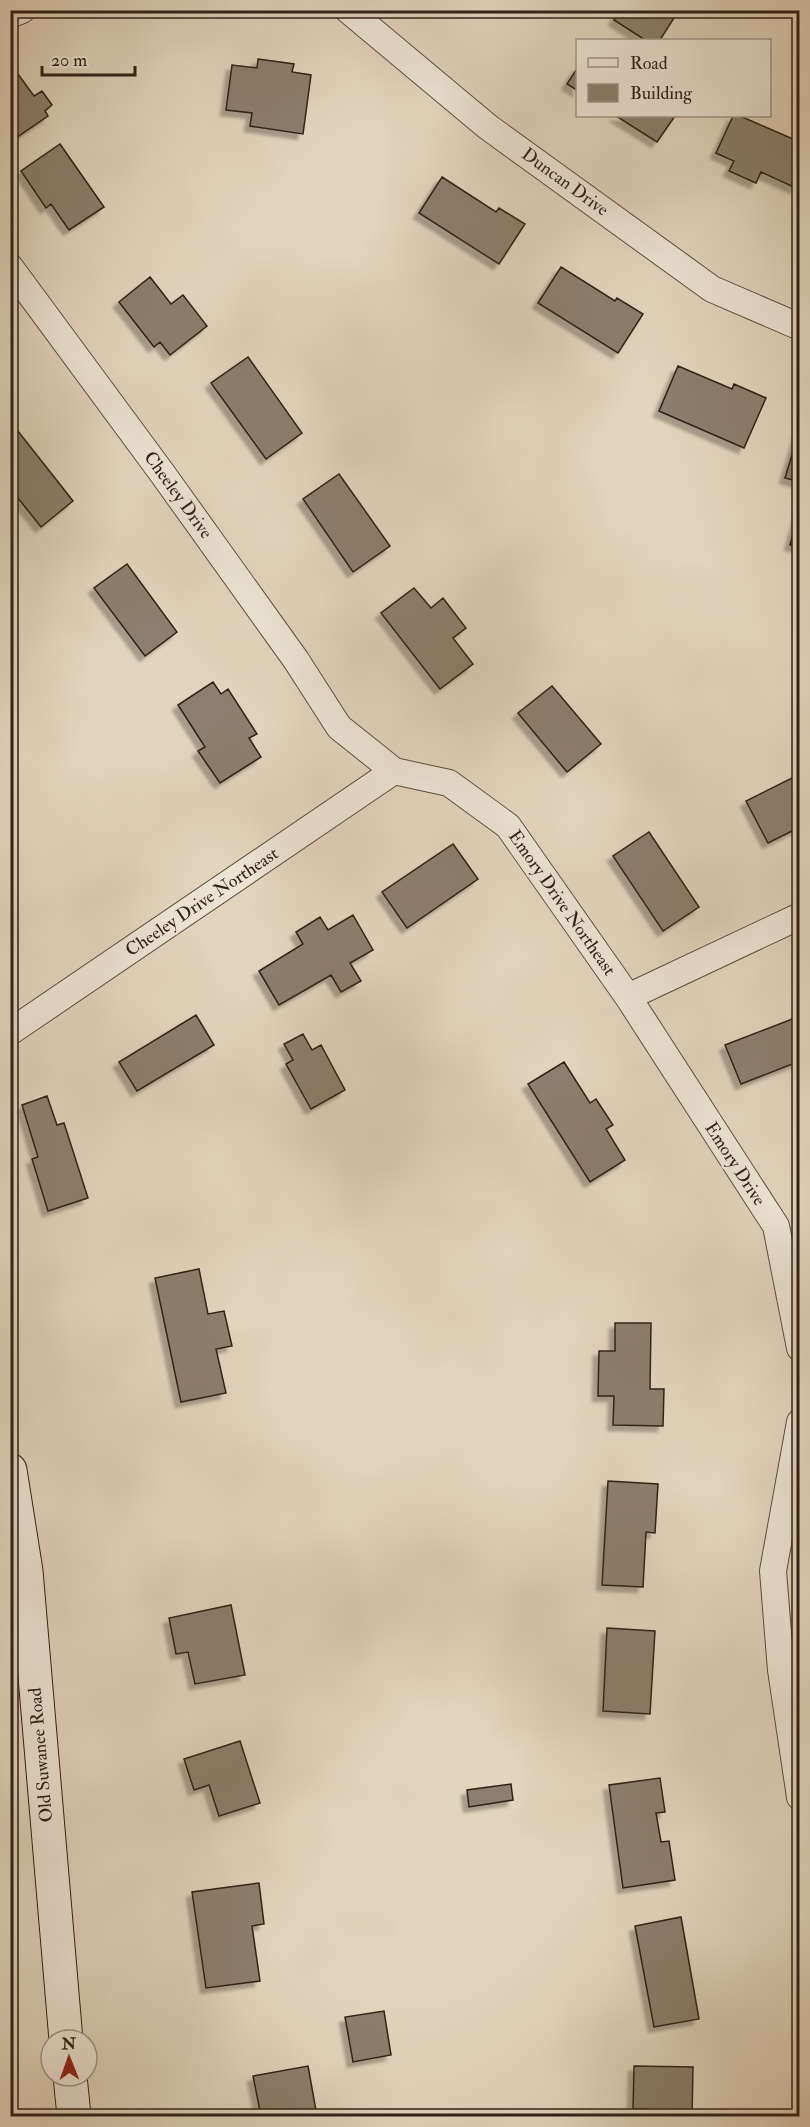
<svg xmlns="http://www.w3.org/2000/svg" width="810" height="2127" font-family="'IM FELL Double Pica',serif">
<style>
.building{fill:#8c7f6d;stroke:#2f2117;stroke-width:1.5;filter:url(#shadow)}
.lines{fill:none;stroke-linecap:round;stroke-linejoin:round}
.street-casing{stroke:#5c4e40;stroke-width:28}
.secondary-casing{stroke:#2f2117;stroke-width:35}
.street{stroke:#ece4d4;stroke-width:26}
.secondary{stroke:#ece4d4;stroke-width:33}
.labels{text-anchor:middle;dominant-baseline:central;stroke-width:5;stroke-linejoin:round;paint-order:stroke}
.street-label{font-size:18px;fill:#2f2117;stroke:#ece4d4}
</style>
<defs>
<filter id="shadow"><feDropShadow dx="-5.5" dy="5.5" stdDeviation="1.5" flood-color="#0004"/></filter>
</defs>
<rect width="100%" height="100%" fill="#e2d5bd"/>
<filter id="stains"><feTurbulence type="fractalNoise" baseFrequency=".00333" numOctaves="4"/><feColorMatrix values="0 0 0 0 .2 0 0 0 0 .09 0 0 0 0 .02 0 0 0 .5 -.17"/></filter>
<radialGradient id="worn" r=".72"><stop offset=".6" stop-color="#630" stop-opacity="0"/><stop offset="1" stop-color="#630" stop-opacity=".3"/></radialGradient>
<!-- building -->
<path class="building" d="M620 10H679L660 40H645L614 20Z
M258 59 294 64 292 72 311 75 303 134 250 126 252 113 226 110 232 65 257 68Z
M578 67V91L567 84Z
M15 70 34 96 42 91 52 105 45 111 48 116 10 142V73Z
M616 116H675L657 142Z
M733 116H740L800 142V181L796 188 761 172 756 183 729 171 734 161 716 153Z
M60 144 104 207 69 230 51 204 46 208 21 171Z
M442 177 496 212 499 208 525 224 499 264 419 213Z
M561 267 615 301 617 298 643 314 618 353 538 303Z
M150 277 171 304 183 295 207 326 170 355 160 342 154 347 119 302Z
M248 357 302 433 266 459 211 383Z
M678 366 732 389 734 384 766 398 744 448 659 411Z
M10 421 73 501 41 527 10 488Z
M800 428V482L785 478Z
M339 474 390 546 353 572 303 499Z
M800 510V547L790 545Z
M127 564 177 632 145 656 94 588Z
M414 588 431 608 443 598 466 628 453 638 473 664 440 689 381 613Z
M213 682 221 694 228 689 257 734 249 738 261 757 220 783 198 751 205 747 178 705Z
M552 686 601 744 567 772 518 713Z
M800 774V827L768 843 746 801Z
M649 832 699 907 663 931 613 856Z
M453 844 478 879 407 928 382 892Z
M353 915 373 950 350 963 361 981 341 992 331 975 279 1005 259 971 303 944 296 932 320 917 328 930Z
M196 1015 214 1045 137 1091 119 1062Z
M800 1016V1061L741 1084 725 1045Z
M303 1034 312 1050 321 1045 345 1090 311 1109 286 1064 293 1060 284 1044Z
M564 1062 590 1103 596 1099 613 1125 606 1129 625 1160 590 1182 528 1084Z
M47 1096 57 1125 64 1123 88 1198 48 1211 32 1159 38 1157 22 1105Z
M199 1269 208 1314 224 1311 232 1346 216 1349 226 1393 181 1402 155 1278Z
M615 1323H651L650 1389H664L663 1426 613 1425 614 1396H598L599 1351H615Z
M608 1481 658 1484 655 1533 646 1532 643 1587 602 1585Z
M231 1605 245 1675 195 1684 188 1652 176 1654 169 1618Z
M607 1628 655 1631 650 1714 603 1711Z
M240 1741 260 1803 219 1816 209 1785 194 1790 184 1759Z
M660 1778 665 1812 656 1813 661 1842 669 1841 675 1880 623 1888 609 1785Z
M511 1784 513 1800 469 1807 467 1790Z
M259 1883 264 1924 252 1926 260 1981 206 1988 192 1892Z
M681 1917 699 2019 654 2027 635 1926Z
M384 2011 391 2055 353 2062 345 2017Z
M308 2066 317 2116H261L253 2076Z
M634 2066 693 2067 692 2116H648V2109H633Z"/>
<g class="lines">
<!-- street casing -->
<g class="street-casing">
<path id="street" d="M348 10 488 127 712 289 800 327
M10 15 22 10
M10 267 162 473 296 660 339 727 394 771 449 783 508 826 628 997 776 1226 800 1348
M628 997 800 916
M10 1032 394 771
M800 1422 773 1571 781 1670 800 1797"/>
</g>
<!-- secondary casing -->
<g class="secondary-casing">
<path id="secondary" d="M10 1470 26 1571 66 2040
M70 2076 74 2116"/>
</g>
<!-- street -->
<use href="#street" class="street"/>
<!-- secondary -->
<use href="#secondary" class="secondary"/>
</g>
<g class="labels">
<!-- street labels -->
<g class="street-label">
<text transform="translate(565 182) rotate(36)">Duncan Drive</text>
<text transform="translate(178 495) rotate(54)">Cheeley Drive</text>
<text transform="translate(202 902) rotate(-34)">Cheeley Drive Northeast</text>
<text transform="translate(562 903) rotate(55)">Emory Drive Northeast</text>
<text transform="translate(735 1164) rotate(57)">Emory Drive</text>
<text transform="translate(41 1755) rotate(-95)">Old Suwanee Road</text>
</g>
</g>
<!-- margin -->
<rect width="810" height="2127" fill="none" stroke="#e2d5bd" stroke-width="36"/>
<rect x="12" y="12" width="786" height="2103" fill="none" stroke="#2f2117" stroke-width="3"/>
<rect x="18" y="18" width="774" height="2091" fill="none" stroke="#2f2117" stroke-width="1.5"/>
<!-- legend -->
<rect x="576" y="39" width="195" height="78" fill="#ece4d4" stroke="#a09688" stroke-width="1.5"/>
<rect x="588" y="58" width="30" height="9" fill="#ece4d4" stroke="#a09688" stroke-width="1.5"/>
<text x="630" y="69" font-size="18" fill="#2f2117">Road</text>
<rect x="588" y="84" width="30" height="18" fill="#8c7f6d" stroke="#a09688" stroke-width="1.5"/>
<text x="630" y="99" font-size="18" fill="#2f2117">Building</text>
<!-- north arrow -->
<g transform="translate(69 2058) rotate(359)"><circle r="28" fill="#ece4d4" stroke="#a09688" stroke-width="1.5"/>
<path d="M0-4.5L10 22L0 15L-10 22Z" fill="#8f2418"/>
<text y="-9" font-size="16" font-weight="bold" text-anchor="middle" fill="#2f2117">N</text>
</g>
<!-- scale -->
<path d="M42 66v9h93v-9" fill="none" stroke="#2f2117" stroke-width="3"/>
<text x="51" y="66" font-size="18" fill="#2f2117" stroke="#ece4d4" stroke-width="4.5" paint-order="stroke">20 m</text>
<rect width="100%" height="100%" filter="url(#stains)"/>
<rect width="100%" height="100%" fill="url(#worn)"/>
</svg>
